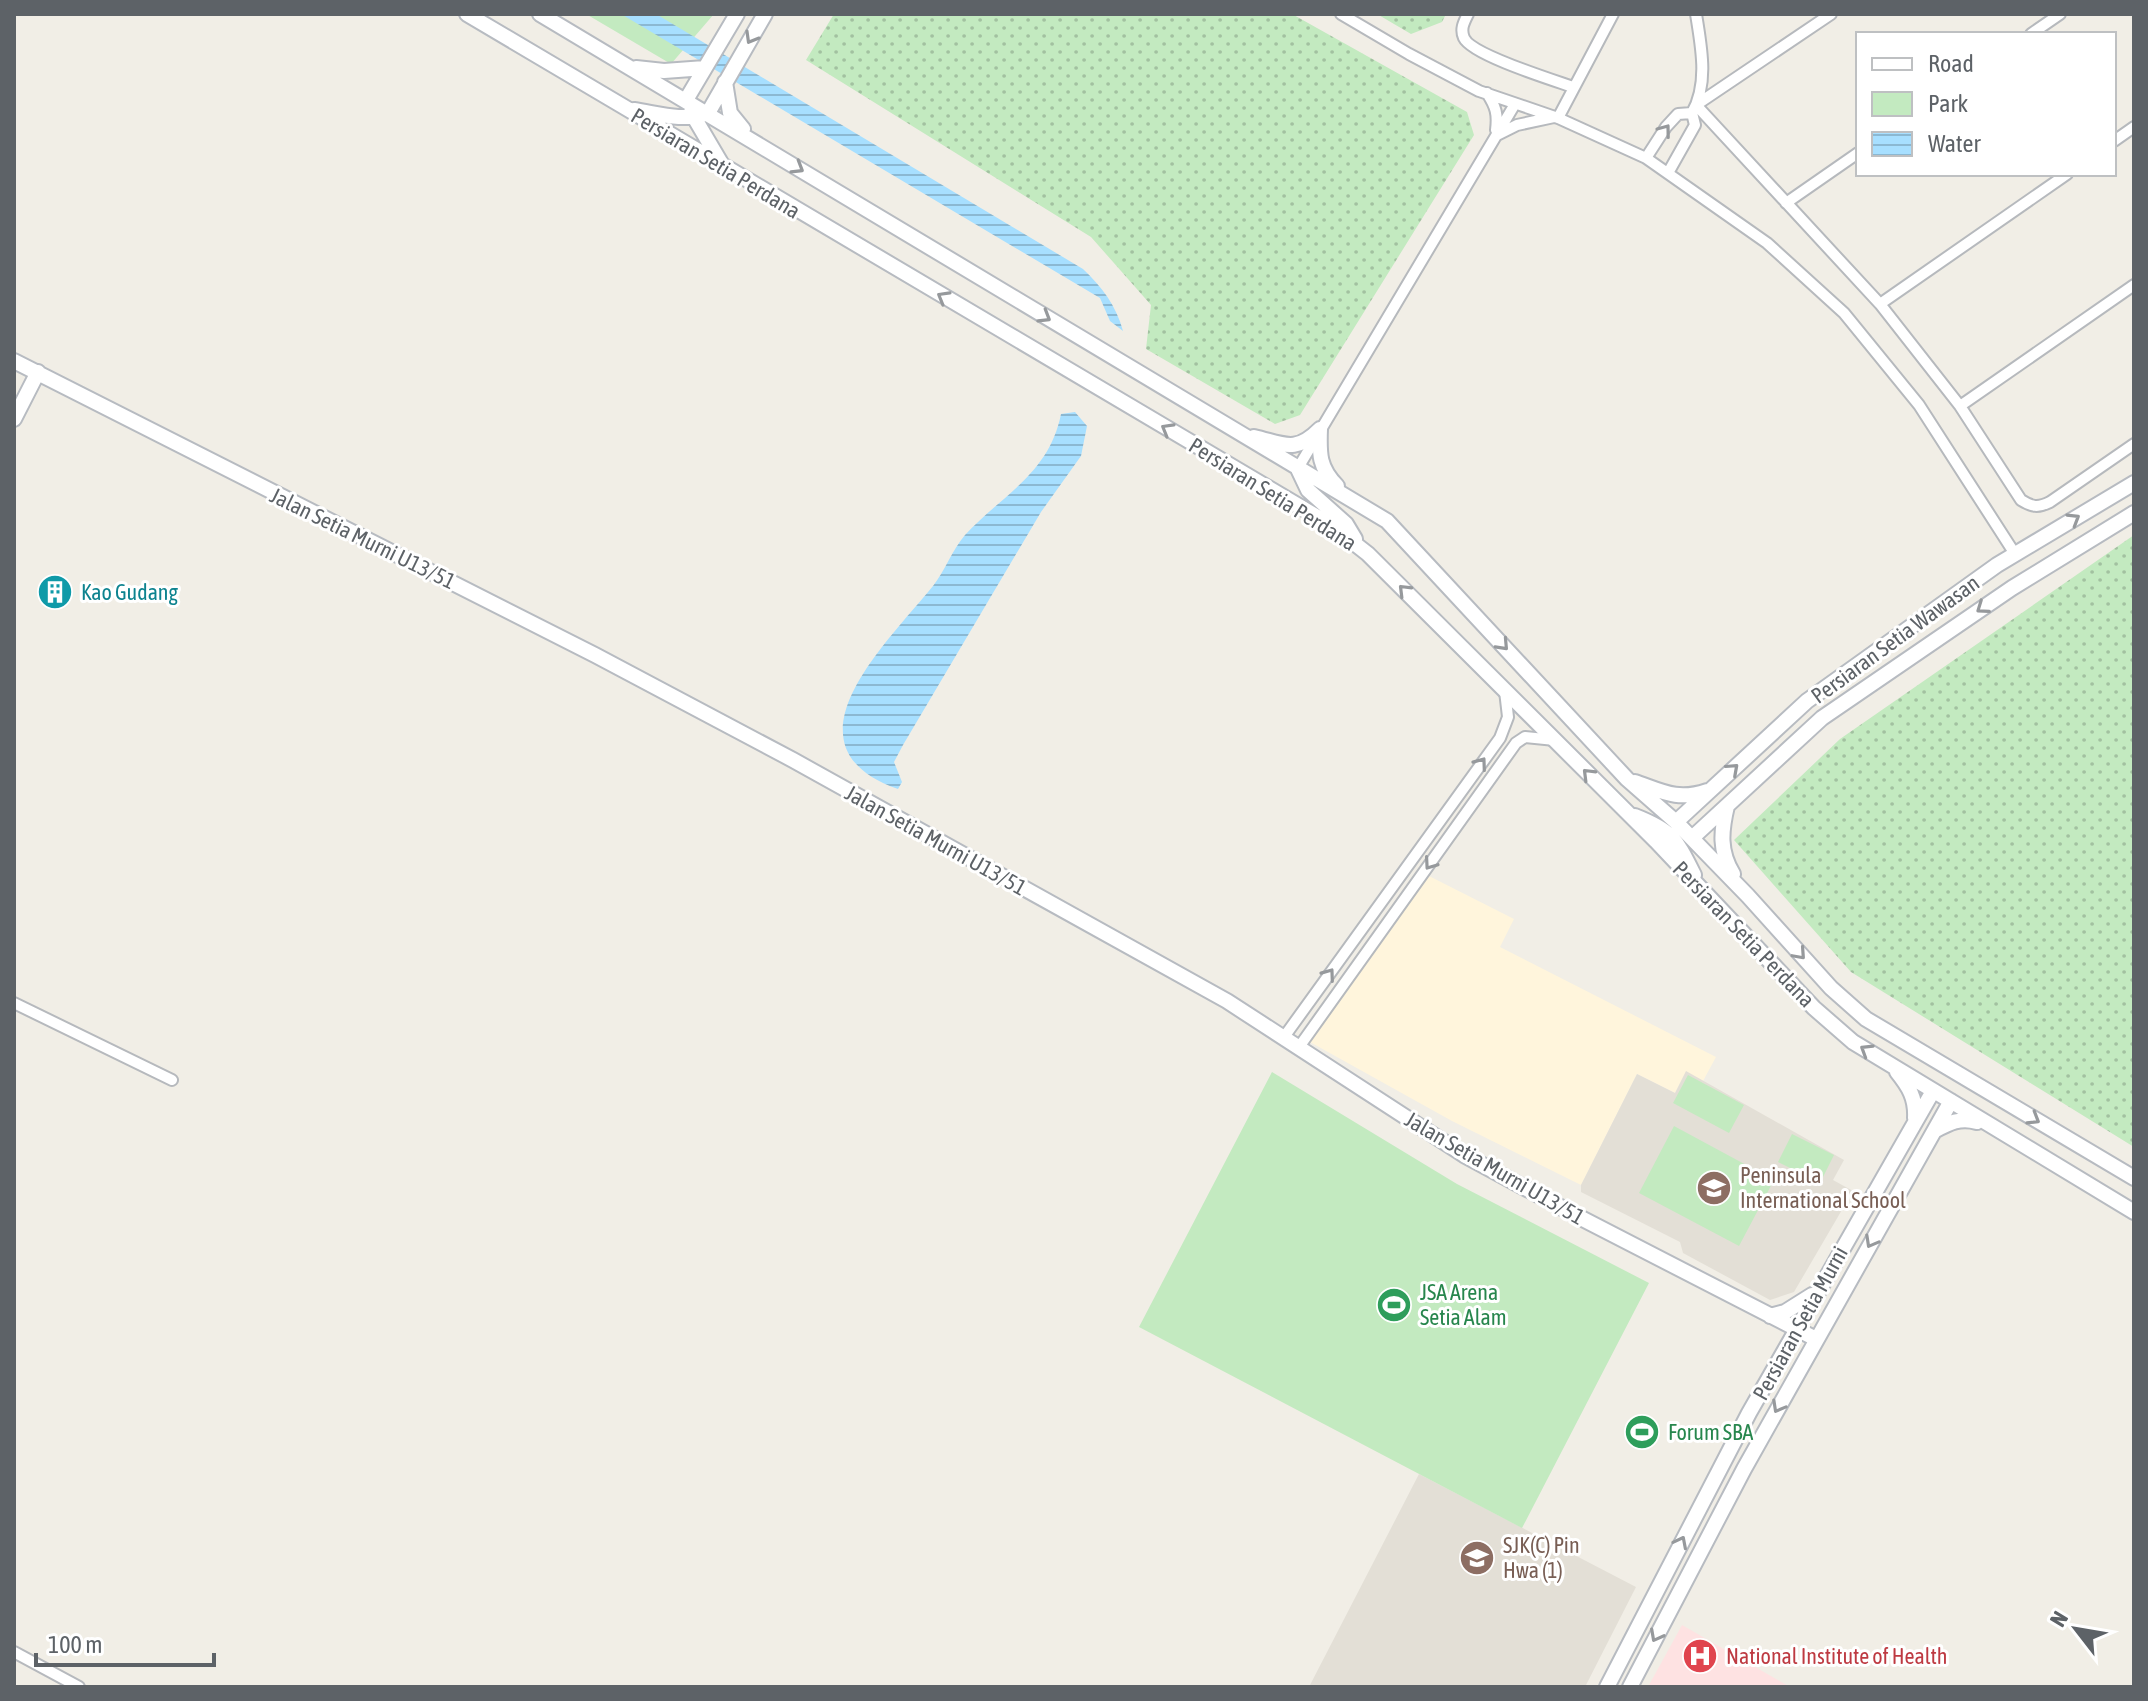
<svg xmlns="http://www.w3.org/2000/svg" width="2148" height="1701" font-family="'Asap Condensed',sans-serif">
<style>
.commercial{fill:#fff5dc}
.education{fill:#e3dfd6}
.medical{fill:#fee2e2}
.grass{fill:url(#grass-dots)}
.park{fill:#c3eac0}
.water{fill:url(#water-rules)}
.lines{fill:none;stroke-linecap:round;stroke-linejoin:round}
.street-casing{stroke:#b6b9bd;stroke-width:14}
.secondary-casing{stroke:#b7bbc1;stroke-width:18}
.street{stroke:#fff;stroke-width:10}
.secondary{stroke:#fff;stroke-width:14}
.oneway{stroke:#96999c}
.labels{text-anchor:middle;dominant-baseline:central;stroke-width:6;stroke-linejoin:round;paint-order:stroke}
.street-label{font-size:22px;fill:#5d6267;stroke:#fff}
.culture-label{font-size:22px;fill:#0d838f;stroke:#fff;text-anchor:start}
.education-label{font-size:22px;fill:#785e54;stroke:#fff;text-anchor:start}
.leisure-label{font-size:22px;fill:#27864d;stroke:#fff;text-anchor:start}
.health-label{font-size:22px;fill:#be3a42;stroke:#fff;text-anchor:start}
</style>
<defs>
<pattern id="grass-dots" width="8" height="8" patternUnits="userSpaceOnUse" patternTransform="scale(2)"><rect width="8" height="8" fill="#c3eac0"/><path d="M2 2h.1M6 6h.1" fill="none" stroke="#a2c1a0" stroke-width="1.8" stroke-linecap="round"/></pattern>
<pattern id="water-rules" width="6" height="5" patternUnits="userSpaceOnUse" patternTransform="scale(2)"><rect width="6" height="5" fill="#a7dfff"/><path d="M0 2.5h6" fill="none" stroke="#8bb8d2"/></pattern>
</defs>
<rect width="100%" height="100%" fill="#f1eee6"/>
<!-- commercial -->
<path class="commercial" d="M1429 876 1514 919 1500 947 1716 1057 1703 1081 1686 1072 1675 1093 1637 1074 1581 1185 1452 1121 1310 1042Z"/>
<!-- education -->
<path class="education" d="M1686 1071 1844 1160 1833 1180 1853 1191 1794 1292 1770 1300 1683 1253 1680 1242 1581 1192V1185L1637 1074 1675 1093Z
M1419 1474 1636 1587 1585 1687H1309Z"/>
<!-- medical -->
<path class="medical" d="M1682 1625 1790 1687H1648Z"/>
<!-- grass -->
<path class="grass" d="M834 14H1292L1467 112 1474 135 1300 415 1275 424 1146 349 1151 305 1091 237 806 60Z
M1377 14H1446L1442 22 1411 34Z
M2134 535V1147L1851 972 1734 840 1840 739Z"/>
<!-- park -->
<path class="park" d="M586 14H714L671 64Z
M1272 1072 1457 1184 1649 1283 1522 1528 1139 1327Z
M1688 1075 1744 1105 1729 1133 1673 1103Z
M1674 1126 1774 1180 1739 1246 1639 1193Z
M1792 1134 1834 1155 1820 1183 1778 1162Z"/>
<!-- water -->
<path class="water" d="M621 14H656L1083 269C1102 287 1116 305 1123 331L1110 321 1100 298Z
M1075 412 1087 426 1081 456 1041 512 903 745 894 762 902 782 898 789C776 746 888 642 933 586 945 571 952 550 965 535 1003 494 1049 474 1061 414Z"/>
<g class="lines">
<!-- street casing -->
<g class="street-casing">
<path id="street" d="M1341 14 1409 54 1479 91 1558 118 1646 158 1767 243 1844 313 1919 405 2015 554
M1468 14C1464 22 1460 29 1464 38 1472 55 1553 80 1573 87
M2031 34 2060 14
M1487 93C1496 107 1498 114 1496 130
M1696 105 1880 304 1960 406 2021 500C2032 507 2038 508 2050 502L2134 444
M1696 105 1831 14
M1558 118 1613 14
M1497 135 1517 125 1554 117
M2114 141 2134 127
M1646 158 1666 127 1678 114 1692 113
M1668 173 1695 125 1692 113C1709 83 1701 46 1696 14
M1786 203 1858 153
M1880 304 2067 174
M1960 406 2134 285
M1298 468 1515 104
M14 1003 172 1080
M1284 1037 1500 738 1508 717 1505 691
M1299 1047 1516 743 1525 737 1555 740
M14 1652 79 1687"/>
</g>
<!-- secondary casing -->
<g class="secondary-casing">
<path id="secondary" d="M467 14 1331 525 1368 554 1656 841 1814 1008 1853 1042 2134 1212
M540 14 1387 521 1627 779 1676 822 1748 896 1831 988 1866 1019 2134 1178
M636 68 664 71 705 68
M725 82 730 113 743 129
M686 100 737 14
M634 110C660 114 682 122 708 113
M691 112 721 163
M708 113 765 14
M14 361 595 655 793 760 1227 1001 1464 1155 1577 1216 1816 1339
M14 419 38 372
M1320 429C1319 454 1319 468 1337 486
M1254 437C1284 444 1295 454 1320 429
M1298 469 1308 490 1346 524 1355 539
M1635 782C1663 792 1678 801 1707 791
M1727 806C1721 831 1719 851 1733 874
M1635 816C1673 831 1676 839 1694 875
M1676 822 1807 701 1997 565 2134 483
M1692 838 1822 718 2012 588 2134 513
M1897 1072C1909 1087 1916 1098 1915 1118
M1934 1131C1949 1123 1960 1117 1977 1122
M1770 1316 1785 1312 1812 1295
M1607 1687 1749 1413 1933 1091
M1630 1687 1744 1469 1951 1101"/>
</g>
<!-- street -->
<use href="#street" class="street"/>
<!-- secondary -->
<use href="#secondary" class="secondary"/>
</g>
<!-- one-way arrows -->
<defs><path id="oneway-chevron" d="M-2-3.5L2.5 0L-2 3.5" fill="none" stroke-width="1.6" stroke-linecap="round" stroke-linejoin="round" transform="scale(2)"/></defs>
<g class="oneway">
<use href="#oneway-chevron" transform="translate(751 38) rotate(120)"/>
<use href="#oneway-chevron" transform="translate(1665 130) rotate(-53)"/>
<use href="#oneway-chevron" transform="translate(798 168) rotate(31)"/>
<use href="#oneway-chevron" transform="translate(943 297) rotate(-150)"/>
<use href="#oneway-chevron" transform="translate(1045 317) rotate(31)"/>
<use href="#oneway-chevron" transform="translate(1167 429) rotate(-150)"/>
<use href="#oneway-chevron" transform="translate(2074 519) rotate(-31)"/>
<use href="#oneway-chevron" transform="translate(1404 590) rotate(-135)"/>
<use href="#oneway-chevron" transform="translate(1982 608) rotate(145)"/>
<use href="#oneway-chevron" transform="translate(1503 645) rotate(47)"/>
<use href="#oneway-chevron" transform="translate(1481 763) rotate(-54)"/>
<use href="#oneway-chevron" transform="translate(1733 769) rotate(-42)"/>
<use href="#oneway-chevron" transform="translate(1588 774) rotate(-135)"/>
<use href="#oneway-chevron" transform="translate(1430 864) rotate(125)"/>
<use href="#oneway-chevron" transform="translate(1800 954) rotate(48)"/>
<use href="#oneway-chevron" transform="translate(1329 974) rotate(-54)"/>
<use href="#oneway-chevron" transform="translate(1866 1050) rotate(-148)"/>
<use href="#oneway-chevron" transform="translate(2034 1119) rotate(31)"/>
<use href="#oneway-chevron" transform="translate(1871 1242) rotate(119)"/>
<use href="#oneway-chevron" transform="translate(1778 1407) rotate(119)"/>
<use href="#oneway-chevron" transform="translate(1681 1542) rotate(-63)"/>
<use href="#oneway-chevron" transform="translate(1656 1636) rotate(118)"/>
</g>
<!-- icons -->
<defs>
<g id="building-disc" transform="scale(1.8)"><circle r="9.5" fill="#0f9aa8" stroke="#fff"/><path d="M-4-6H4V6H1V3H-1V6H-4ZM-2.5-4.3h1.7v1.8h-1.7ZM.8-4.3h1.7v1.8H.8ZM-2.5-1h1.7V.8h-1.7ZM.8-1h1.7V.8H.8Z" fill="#fff"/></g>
<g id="school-disc" transform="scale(1.8)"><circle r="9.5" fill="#8d6e63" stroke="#fff"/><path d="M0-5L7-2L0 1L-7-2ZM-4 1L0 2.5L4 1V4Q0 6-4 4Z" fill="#fff"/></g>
<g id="stadium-disc" transform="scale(1.8)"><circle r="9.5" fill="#2e9e5b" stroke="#fff"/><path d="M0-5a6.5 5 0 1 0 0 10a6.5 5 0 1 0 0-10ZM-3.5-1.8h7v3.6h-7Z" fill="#fff"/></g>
<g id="hospital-disc" transform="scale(1.8)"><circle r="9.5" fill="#e0444e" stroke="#fff"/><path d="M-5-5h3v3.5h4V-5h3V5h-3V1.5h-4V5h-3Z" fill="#fff"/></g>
</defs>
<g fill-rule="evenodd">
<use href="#building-disc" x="55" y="592"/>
<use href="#school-disc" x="1714" y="1188"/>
<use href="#stadium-disc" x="1394" y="1305"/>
<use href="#stadium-disc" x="1642" y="1432"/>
<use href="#school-disc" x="1477" y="1558"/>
<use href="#hospital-disc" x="1700" y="1656"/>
</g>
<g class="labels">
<!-- street labels -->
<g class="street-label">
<text transform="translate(716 163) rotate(31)">Persiaran Setia Perdana</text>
<text transform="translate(1273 494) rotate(32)">Persiaran Setia Perdana</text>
<text transform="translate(363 538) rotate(26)">Jalan Setia Murni U13/51</text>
<text transform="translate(1895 639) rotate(-36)">Persiaran Setia Wawasan</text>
<text transform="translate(936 840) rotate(29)">Jalan Setia Murni U13/51</text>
<text transform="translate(1744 934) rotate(46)">Persiaran Setia Perdana</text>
<text transform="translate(1495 1168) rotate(30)">Jalan Setia Murni U13/51</text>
<text transform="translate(1800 1323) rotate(-61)">Persiaran Setia Murni</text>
</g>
<!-- culture labels -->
<g class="culture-label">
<text x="81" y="592">Kao Gudang</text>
</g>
<!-- education labels -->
<g class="education-label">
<text x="1740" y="1175">Peninsula<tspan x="1740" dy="25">International School</tspan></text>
<text x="1503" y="1545">SJK(C) Pin<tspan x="1503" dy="25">Hwa (1)</tspan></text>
</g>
<!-- leisure labels -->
<g class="leisure-label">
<text x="1420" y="1292">JSA Arena<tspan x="1420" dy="25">Setia Alam</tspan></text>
<text x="1668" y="1432">Forum SBA</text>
</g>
<!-- health labels -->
<g class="health-label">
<text x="1726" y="1656">National Institute of Health</text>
</g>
</g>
<!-- border -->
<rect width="2148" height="1701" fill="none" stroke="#5d6267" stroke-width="32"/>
<!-- legend -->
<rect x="1856" y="32" width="260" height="144" fill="#ffffff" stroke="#bec0c2" stroke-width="2"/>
<rect x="1872" y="58" width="40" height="12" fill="#ffffff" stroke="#bec0c2" stroke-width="2"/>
<text x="1928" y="72" font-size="24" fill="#5d6267">Road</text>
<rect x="1872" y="92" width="40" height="24" fill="#c3eac0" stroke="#bec0c2" stroke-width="2"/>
<text x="1928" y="112" font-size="24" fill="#5d6267">Park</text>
<rect x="1872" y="132" width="40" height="24" fill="url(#water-rules)" stroke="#bec0c2" stroke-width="2"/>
<text x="1928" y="152" font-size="24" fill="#5d6267">Water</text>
<!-- north arrow -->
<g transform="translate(2076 1629) rotate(301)" stroke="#ffffff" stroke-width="6" paint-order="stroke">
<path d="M0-6L14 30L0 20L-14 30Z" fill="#5d6267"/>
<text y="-12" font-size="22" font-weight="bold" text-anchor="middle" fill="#5d6267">N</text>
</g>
<!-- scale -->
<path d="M36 1653v12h178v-12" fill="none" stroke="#5d6267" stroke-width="4"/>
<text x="48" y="1653" font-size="24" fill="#5d6267" stroke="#ffffff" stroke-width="6" paint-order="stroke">100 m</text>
</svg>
